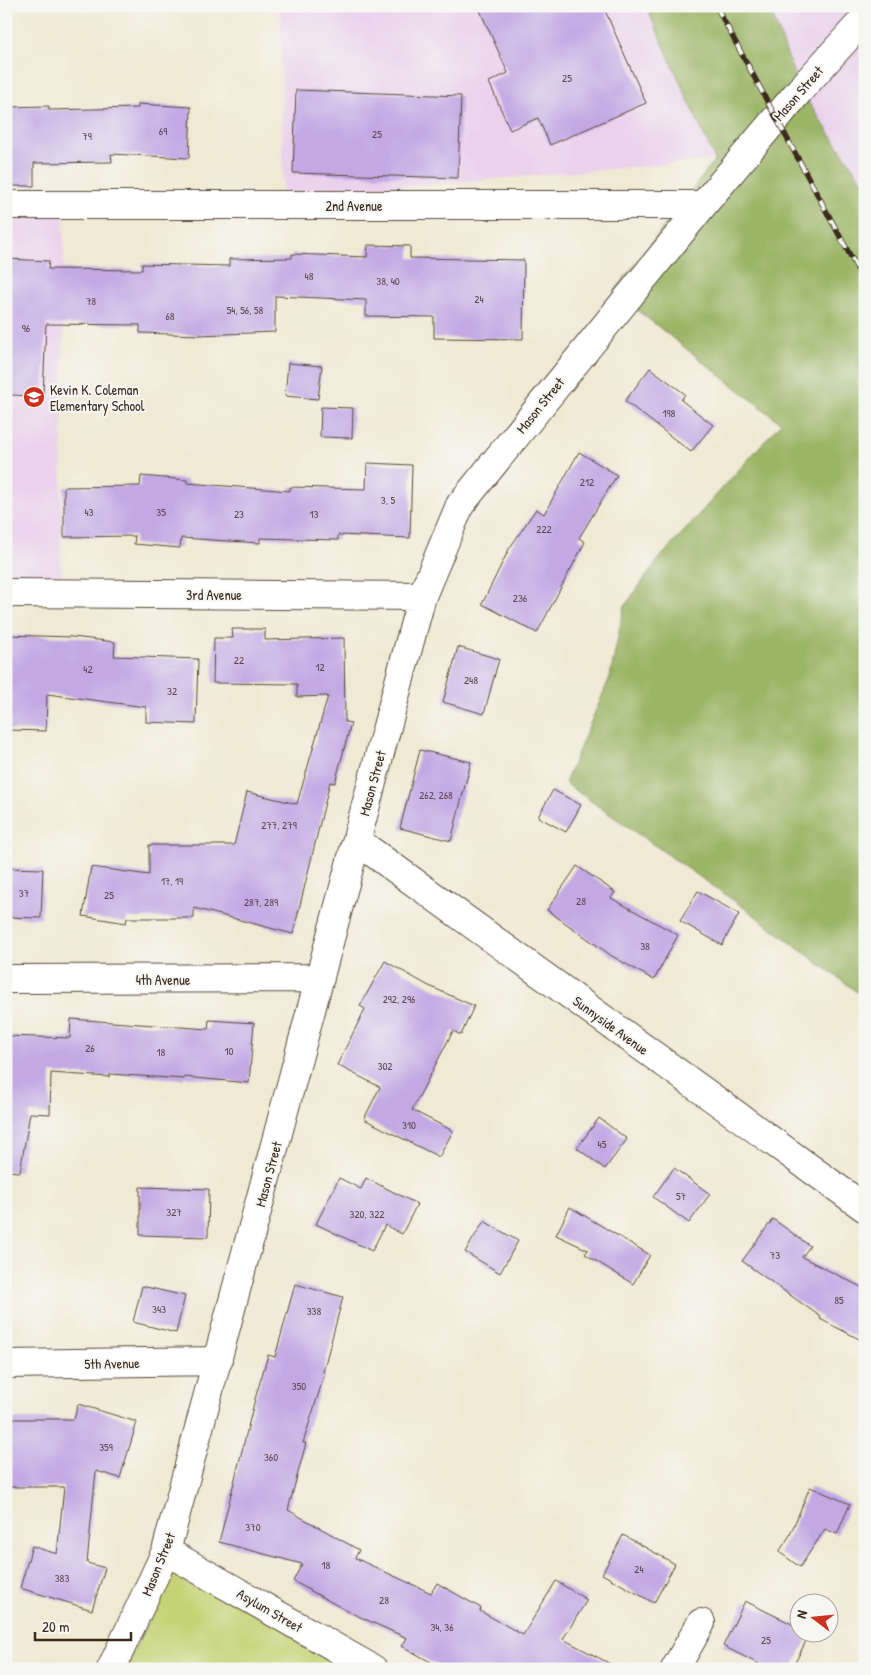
<svg xmlns="http://www.w3.org/2000/svg" width="871" height="1675" font-family="'Patrick Hand',sans-serif">
<style>
.built{fill:#ead1ec}
.green{fill:#c4d375;stroke:#807e4a}
.forest{fill:#9bb566;stroke:#6b7042}
.building{fill:#c2a9e4}
.lines{fill:none;stroke-linecap:round;stroke-linejoin:round}
.minor-casing{stroke:#564739;stroke-width:30}
.minor{stroke:#fff;stroke-width:28}
.rail-casing{stroke:#3b2a1e;stroke-width:5.5}
.rail{stroke:#f6f6f2;stroke-width:4;stroke-dasharray:11;stroke-linecap:butt}
.labels{text-anchor:middle;dominant-baseline:central;stroke-width:4;stroke-linejoin:round;paint-order:stroke}
.number-label{font-size:11px;fill:#5d4a50}
.street-label{font-size:14px;fill:#3b2a1e;stroke:#f6f6f2}
.poi-label{font-size:14px;fill:#3b2a1e;stroke:#f6f6f2;text-anchor:start}
</style>
<rect width="100%" height="100%" fill="#f6f6f2"/>
<filter id="ink" filterUnits="userSpaceOnUse"><feTurbulence type="fractalNoise" baseFrequency=".02" numOctaves="2"/><feDisplacementMap in="SourceGraphic" scale="10" xChannelSelector="R" yChannelSelector="G"/><feConvolveMatrix kernelMatrix="1 2 1 2 8 2 1 2 1" color-interpolation-filters="sRGB"/></filter>
<filter id="wash" filterUnits="userSpaceOnUse"><feTurbulence type="fractalNoise" baseFrequency=".0096" numOctaves="4" result="noise"/><feDisplacementMap in="SourceGraphic" scale="20" xChannelSelector="R" yChannelSelector="G"/><feGaussianBlur stdDeviation="1.12" result="paint"/><feColorMatrix in="noise" values="0 0 0 0 0 0 0 0 0 0 0 0 0 0 0 0 0 1.4 0 .05"/><feComposite in="paint" operator="in"/></filter>
<g filter="url(#wash)">
<rect width="100%" height="100%" fill="#f0e9d3"/>
<!-- built -->
<path class="built" d="M278 6H646L715 160 283 197 281 18Z
M769 6H865V185L800 90Z
M6 213H64L61 581 6 582Z"/>
<!-- green -->
<path class="green" d="M176 1565 371 1669H125Z"/>
<!-- forest -->
<path class="forest" d="M646 6H769L800 90 865 185V998L746 909 565 783 610 677 624 607 659 559 781 423 614 292 715 160Z"/>
<g id="blocks">
<!-- building -->
<path class="building" d="M478 6H603L646 103 550 145 538 118 510 130 489 82 508 73Z
M296 90 461 96 458 178 293 173Z
M138 104 191 107 189 158 111 154 112 162 34 163V186H6V107L49 106V110L138 108Z
M368 245 410 246V258L524 260 523 339 434 338V317L366 316V300L275 296V332L200 335 140 333V325L46 324 43 396 6 395V259L49 261 48 269 142 270V264L229 266V259L292 258V254L367 257Z
M288 363 322 366 318 399 285 396Z
M650 368 685 394 681 400 713 425 691 452 625 401Z
M321 407 353 408 352 438 320 437Z
M579 452 617 475 579 538 585 542 537 633 482 604 509 549 536 509 544 514Z
M367 463 412 465 410 538 338 535V540L260 538V543L181 538 180 548 134 544 135 536 64 537V487L140 486 141 476 187 480V483L290 491V487L366 489Z
M232 629H265V640L344 638 345 722 351 723 335 783 330 782 293 934 194 908V918H127L126 923 83 916 91 867 149 875V845H234L247 792 297 804 328 696 297 697V684L213 683 214 638H233Z
M6 635 73 637 115 642 114 656 198 659 196 724 146 722V707L47 694 46 731 6 730Z
M458 647 499 659 484 714 443 702Z
M420 750 471 762 451 841 400 828Z
M553 790 581 805 566 832 538 817Z
M577 866 615 892 611 898 678 935 654 980 612 956 547 910Z
M6 868 43 869 41 918 6 917Z
M698 891 739 914 722 945 680 921Z
M385 961 427 985 474 1006 461 1035 453 1031 412 1110 453 1131 439 1157 364 1119 380 1087 337 1065 365 1009 360 1006Z
M71 1019 208 1029 209 1020 254 1023 249 1083 184 1077V1079L110 1074 109 1077 51 1073 50 1114 30 1113 20 1172 6 1171V1036L70 1038Z
M599 1118 627 1139 605 1169 577 1148Z
M674 1168 710 1194 689 1223 653 1197Z
M339 1178 361 1189 366 1178 417 1204 402 1234 385 1225 372 1251 316 1224Z
M140 1187 209 1189 208 1237 140 1235Z
M570 1207 650 1255 633 1284 585 1254 588 1250 556 1235Z
M773 1219 810 1246 802 1257 865 1289V1342L820 1319 821 1317 742 1261Z
M484 1221 518 1241 500 1273 465 1252Z
M295 1284 343 1297 323 1372 325 1373 303 1443H306L288 1510 359 1550 355 1558 431 1593 437 1583 481 1608 480 1611 523 1635 556 1581 587 1600 563 1639 620 1669H443L402 1646 407 1638 349 1612 293 1581 302 1564 219 1542 255 1399 268 1355 275 1357Z
M142 1286 185 1296 176 1333 133 1322Z
M78 1404 137 1422 120 1478 96 1471 87 1563 105 1568 92 1610 20 1588 32 1546 57 1554 64 1487H6V1419H74Z
M810 1487 850 1504 837 1534 825 1529 800 1567 779 1552 790 1535Z
M623 1535 675 1564 654 1603 602 1574Z
M745 1601 798 1627V1632L810 1633 792 1669H769L723 1646Z"/>
</g>
</g>
<g filter="url(#ink)">
<use href="#blocks" fill-opacity="0" stroke="#564739" stroke-width="1"/>
<g class="lines">
<!-- minor casing -->
<g class="minor-casing">
<path id="minor" d="M6 205H703
M6 593 422 596
M357 841 865 1208
M6 979 320 978
M6 1364 218 1361
M166 1551 373 1669
M111 1669 166 1551 422 596 460 505 703 205 800 90 865 18
M675 1669 701 1623"/>
</g>
<!-- minor -->
<use href="#minor" class="minor"/>
<!-- rail casing -->
<g class="rail-casing">
<path id="rail" d="M716 6 865 283"/>
</g>
<!-- rail -->
<use href="#rail" class="rail"/>
</g>
</g>
<!-- icons -->
<defs>
<g id="school-disc" transform="scale(1.125)"><circle r="9.5" fill="#c8321e" stroke="#f6f6f2"/><path d="M0-5L7-2L0 1L-7-2ZM-4 1L0 2.5L4 1V4Q0 6-4 4Z" fill="#fff"/></g>
</defs>
<g fill-rule="evenodd">
<use href="#school-disc" x="34" y="397"/>
</g>
<g class="labels">
<!-- number labels -->
<g class="number-label">
<text x="567" y="78">25</text>
<text x="163" y="131">69</text>
<text x="377" y="134">25</text>
<text x="87" y="136">79</text>
<text x="309" y="276">48</text>
<text x="388" y="281">38, 40</text>
<text x="479" y="299">24</text>
<text x="91" y="301">78</text>
<text x="245" y="310">54, 56, 58</text>
<text x="170" y="316">68</text>
<text x="26" y="328">96</text>
<text x="669" y="413">198</text>
<text x="587" y="482">212</text>
<text x="388" y="500">3, 5</text>
<text x="89" y="512">43</text>
<text x="161" y="512">35</text>
<text x="239" y="514">23</text>
<text x="314" y="514">13</text>
<text x="544" y="529">222</text>
<text x="520" y="598">236</text>
<text x="239" y="660">22</text>
<text x="320" y="667">12</text>
<text x="88" y="669">42</text>
<text x="471" y="680">248</text>
<text x="172" y="691">32</text>
<text x="436" y="795">262, 268</text>
<text x="279" y="825">277, 279</text>
<text x="172" y="881">17, 19</text>
<text x="24" y="893">37</text>
<text x="109" y="895">25</text>
<text x="581" y="901">28</text>
<text x="261" y="902">287, 289</text>
<text x="645" y="946">38</text>
<text x="399" y="999">292, 296</text>
<text x="90" y="1048">26</text>
<text x="229" y="1051">10</text>
<text x="161" y="1052">18</text>
<text x="385" y="1066">302</text>
<text x="409" y="1125">310</text>
<text x="602" y="1144">45</text>
<text x="681" y="1196">57</text>
<text x="174" y="1212">327</text>
<text x="367" y="1214">320, 322</text>
<text x="775" y="1255">73</text>
<text x="839" y="1300">85</text>
<text x="159" y="1309">343</text>
<text x="314" y="1311">338</text>
<text x="299" y="1386">350</text>
<text x="106" y="1447">359</text>
<text x="271" y="1457">360</text>
<text x="253" y="1527">370</text>
<text x="326" y="1565">18</text>
<text x="639" y="1569">24</text>
<text x="62" y="1578">383</text>
<text x="384" y="1600">28</text>
<text x="442" y="1627">34, 36</text>
<text x="766" y="1640">25</text>
</g>
<!-- street labels -->
<g class="street-label">
<text transform="translate(798 93) rotate(-49)">Mason Street</text>
<text x="354" y="205">2nd Avenue</text>
<text transform="translate(540 405) rotate(-51)">Mason Street</text>
<text x="214" y="594">3rd Avenue</text>
<text transform="translate(372 783) rotate(-75)">Mason Street</text>
<text x="163" y="979">4th Avenue</text>
<text transform="translate(611 1025) rotate(36)">Sunnyside Avenue</text>
<text transform="translate(268 1174) rotate(-75)">Mason Street</text>
<text transform="translate(112 1363) rotate(-1)">5th Avenue</text>
<text transform="translate(158 1564) rotate(-68)">Mason Street</text>
<text transform="translate(270 1610) rotate(30)">Asylum Street</text>
</g>
<!-- poi labels -->
<g class="poi-label">
<text x="50" y="389">Kevin K. Coleman<tspan x="50" dy="16">Elementary School</tspan></text>
</g>
</g>
<!-- margin -->
<rect width="871" height="1675" fill="none" stroke="#f6f6f2" stroke-width="25"/>
<!-- north arrow -->
<g transform="translate(814 1618) rotate(286)"><circle r="24" fill="#f6f6f2" stroke="#aba49d"/>
<path d="M0-4L9 19L0 12L-9 19Z" fill="#c8321e"/>
<text y="-8" font-size="14" font-weight="bold" text-anchor="middle" fill="#3b2a1e">N</text>
</g>
<!-- scale -->
<path d="M35 1632v8h96v-8" fill="none" stroke="#3b2a1e" stroke-width="2.5"/>
<text x="42" y="1632" font-size="15" fill="#3b2a1e" stroke="#f6f6f2" stroke-width="4" paint-order="stroke">20 m</text>
</svg>
